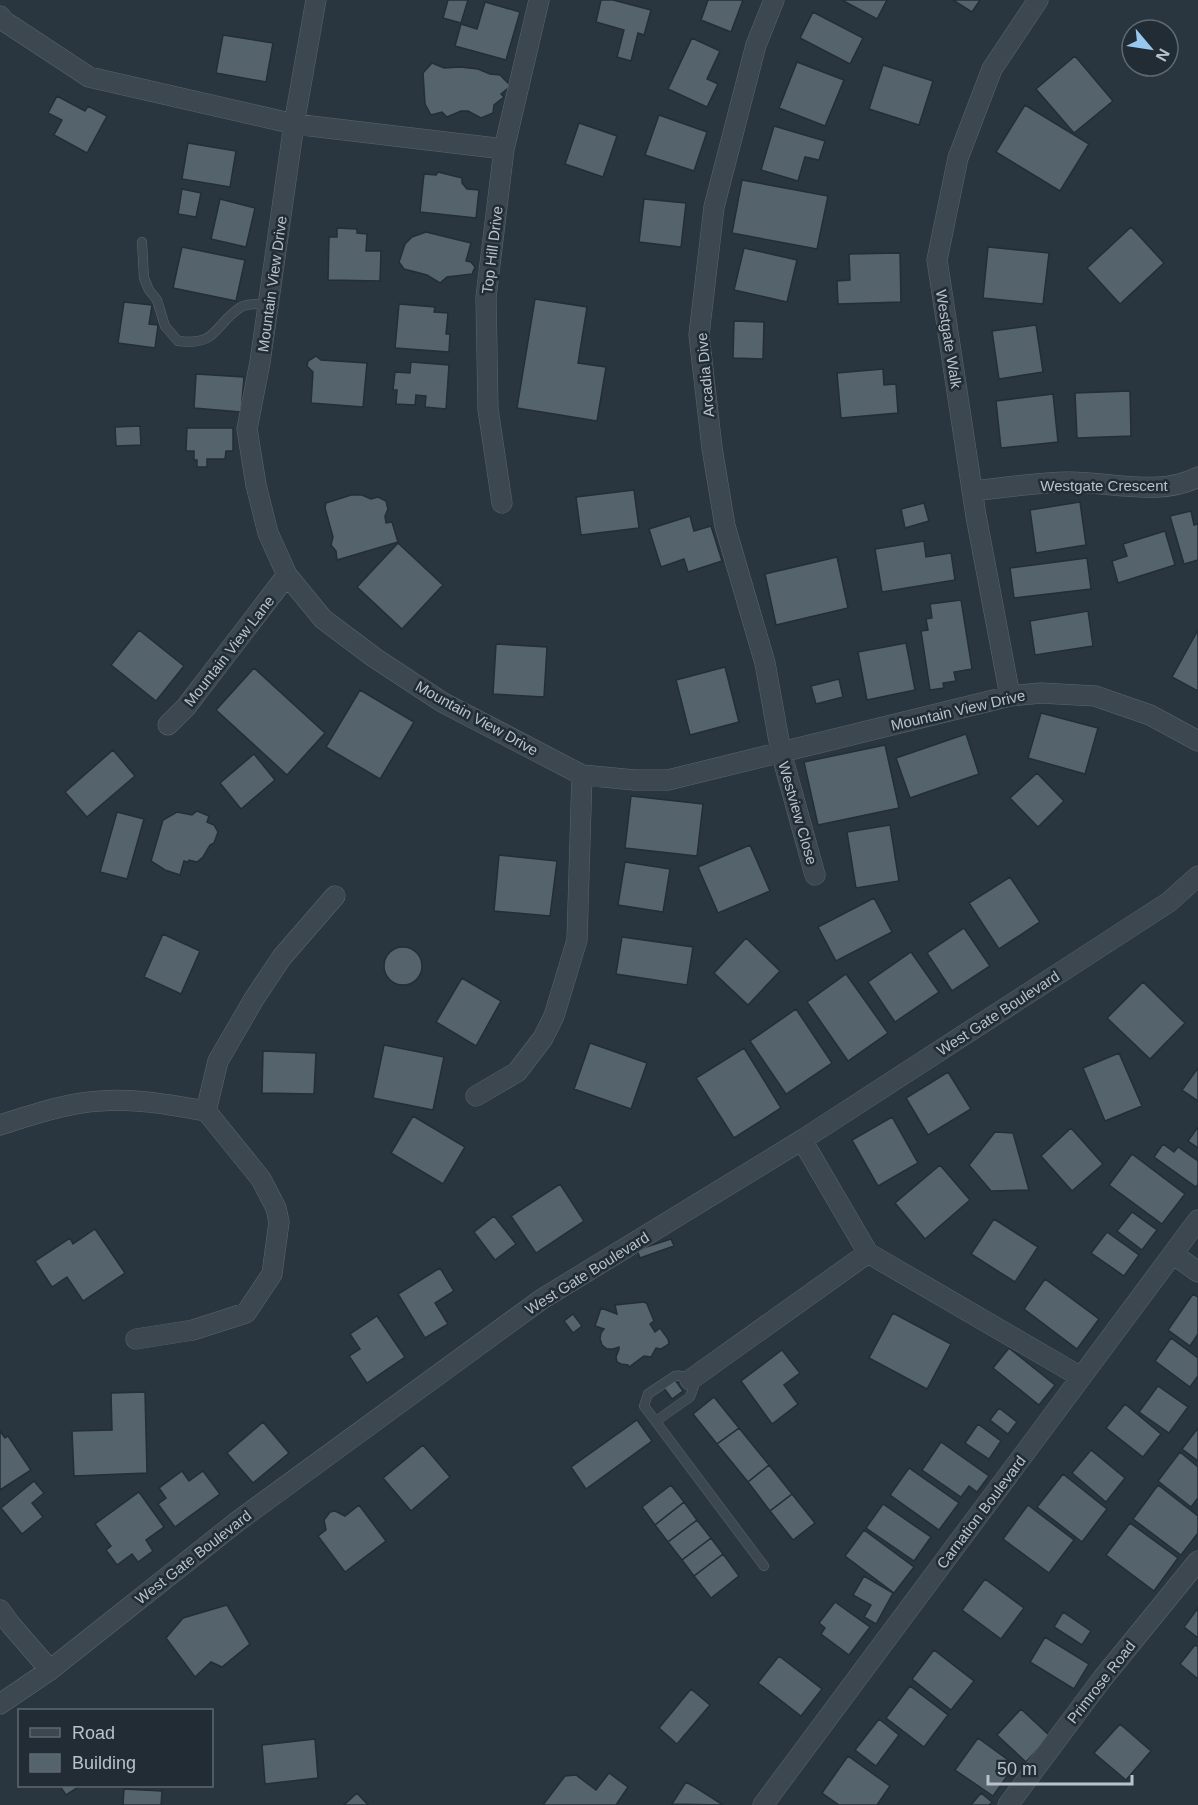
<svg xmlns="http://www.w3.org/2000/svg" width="1198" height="1805" font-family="Arial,sans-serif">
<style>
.building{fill:#54636c;stroke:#232e37;stroke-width:1.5}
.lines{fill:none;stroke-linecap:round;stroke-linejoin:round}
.lane-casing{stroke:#5a656d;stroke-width:10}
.street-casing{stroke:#5a656d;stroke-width:21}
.lane{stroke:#3d474f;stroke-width:9}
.street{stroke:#3d474f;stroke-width:20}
.labels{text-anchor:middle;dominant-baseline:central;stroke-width:5;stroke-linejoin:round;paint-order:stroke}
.street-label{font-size:15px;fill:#b9c2ca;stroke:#212c35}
</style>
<rect width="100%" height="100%" fill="#29363f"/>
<!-- building -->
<path class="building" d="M448 0H468L461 23 443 18Z
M601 0H613L651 10 644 35 638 33 631 61 617 57 624 30 596 22Z
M708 0H743L731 32 701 20Z
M842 0H887L877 19Z
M953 0H980L972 12Z
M485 2 520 12 506 60 455 46 461 24 477 29Z
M813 12 863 38 850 64 800 38Z
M223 35 273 43 266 82 216 73Z
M692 38 720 51 707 79 718 84 707 107 668 89Z
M1075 56 1113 101 1074 133 1036 89Z
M797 62 844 80 825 126 779 108Z
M432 63 444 68 460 67 478 69 490 74 500 75 511 86 501 94 504 97 494 105 493 113 481 118 468 111H461L447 117 442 112 431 115 425 104 423 73Z
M883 65 933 81 919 125 869 109Z
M57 96 85 111 88 106 107 116 87 153 54 135 62 120 48 113Z
M1025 105 1089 144 1060 191 996 152Z
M659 115 707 132 694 171 645 155Z
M579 123 617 136 603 177 565 164Z
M774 126 825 141 819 160 805 157 798 181 761 170Z
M188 143 236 151 230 187 182 179Z
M438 172 462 178V183L467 189 479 190 476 218 420 212 424 174 436 175Z
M742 180 828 196 817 249 732 233Z
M182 189 201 193 196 217 178 214Z
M220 199 255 208 246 247 211 239Z
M644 199 686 203 681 247 639 242Z
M1131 227 1164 263 1120 304 1087 268Z
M337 228 357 229V233L367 234 366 251H381L380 281 328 280 329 237H337Z
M426 232 471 243 466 261 471 262 475 267 472 274 447 277 440 283 427 275 404 269 399 262 405 244 412 237Z
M182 247 245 260 236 301 173 288Z
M988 247 1049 253 1043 304 983 298Z
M744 248 797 260 787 302 734 290Z
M900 253 901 302 838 304 837 281 850 280 849 254Z
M535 299 587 307 578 363 606 367 597 421 517 408Z
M124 302 152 305 149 324 158 325 155 348 118 343Z
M399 304 435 307 434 312 448 313 446 334H450L449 352 395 348Z
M734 321 764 322 763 359 733 358Z
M1036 325 1043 372 999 379 992 331Z
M316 356 321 360 367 363 363 407 311 403 313 372 307 366 308 361Z
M411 362 449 365 446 409 425 407 426 396 416 395 415 405 396 404 397 390H393L395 372 410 373Z
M883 369 884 385 896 384 898 413 841 418 837 373Z
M196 374 244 377 241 412 194 408Z
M1130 391 1131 436 1077 438 1075 393Z
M1053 394 1058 442 1001 448 996 401Z
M140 426 141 445 116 446 115 427Z
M187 428H233V451H226L225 459H207V467H197V460H194V451H186Z
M634 490 639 528 581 535 576 497Z
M351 495H362L371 499 378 497 386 501 388 509 385 516 386 523 392 522 398 542 337 560 336 551 331 545 333 537 325 508 326 503Z
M1080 502 1086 545 1036 553 1030 510Z
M924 503 929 521 905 528 901 509Z
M1191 511 1194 525 1198 524V560L1184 564 1170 516Z
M690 516 694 531 711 526 722 561 688 572 684 559 661 567 649 529Z
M1165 531 1175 565 1118 583 1112 561 1127 556 1123 544Z
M924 541 926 557 951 553 955 580 882 592 875 549Z
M398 543 443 585 402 629 357 587Z
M837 557 848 608 776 625 765 574Z
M1087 558 1091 589 1014 598 1010 568Z
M961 600 972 669 954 672 956 681 943 683 944 688 930 690 921 631 928 630 926 619 932 618 930 604Z
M1088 611 1093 646 1035 655 1030 621Z
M139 630 184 666 156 701 111 665Z
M1198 630V691L1172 677Z
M906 643 915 690 867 700 858 652Z
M496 644 547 647 544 697 493 694Z
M725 667 739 722 690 735 676 680Z
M254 668 325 733 287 775 216 710Z
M839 679 843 697 816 704 811 686Z
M360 690 414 722 380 779 326 747Z
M1041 713 1098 728 1085 774 1028 758Z
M966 734 979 774 910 798 896 758Z
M885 745 899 808 818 825 804 762Z
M113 750 135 776 87 817 65 792Z
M254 754 275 780 241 809 220 783Z
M1037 773 1064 801 1038 827 1010 798Z
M631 796 703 804 697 856 625 848Z
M197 811 209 816 207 822 214 825 218 832 214 843 210 845 203 857 197 862 189 860 188 862 184 861 180 875 165 870 151 861 163 820 177 812 192 815Z
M117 812 144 819 127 879 100 872Z
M890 825 899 881 856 888 847 832Z
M750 845 770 891 718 913 698 867Z
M499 855 557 861 550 916 494 911Z
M625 862 670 869 663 912 618 905Z
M1010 877 1040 922 999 949 969 903Z
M874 898 892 932 836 961 818 927Z
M964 928 990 966 952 991 927 953Z
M163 934 200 951 181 994 144 977Z
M622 937 693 947 687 985 616 974Z
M746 938 780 971 748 1005 714 973Z
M384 966a19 19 0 1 1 38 0a19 19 0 1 1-38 0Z
M911 952 939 992 895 1022 868 982Z
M846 974 888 1033 848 1061 807 1002Z
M462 978 501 1001 476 1046 436 1022Z
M1143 982 1185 1023 1150 1059 1107 1018Z
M796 1009 832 1063 786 1094 750 1041Z
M590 1043 647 1063 631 1109 574 1089Z
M384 1045 444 1057 433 1110 373 1098Z
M744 1048 781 1108 734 1138 696 1078Z
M263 1051 316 1053 314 1094 262 1093Z
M1119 1053 1142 1106 1105 1121 1083 1068Z
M1198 1068V1101L1182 1090Z
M948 1072 971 1109 928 1135 906 1098Z
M413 1116 465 1147 443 1184 391 1153Z
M892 1117 918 1163 878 1186 852 1140Z
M1198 1127V1148L1188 1141Z
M1071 1128 1103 1164 1072 1191 1041 1156Z
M995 1132 1013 1133 1029 1190 991 1191 969 1165Z
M1163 1144 1174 1152 1178 1147 1198 1161V1184L1196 1187 1154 1157Z
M1132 1154 1185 1194 1162 1224 1109 1185Z
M940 1165 970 1200 925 1239 895 1203Z
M560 1184 584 1221 536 1253 511 1216Z
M1132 1212 1157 1230 1142 1250 1117 1231Z
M494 1216 516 1244 495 1260 474 1232Z
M994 1219 1038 1247 1015 1282 971 1254Z
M95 1229 125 1273 83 1301 67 1277 52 1287 35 1261 70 1238 73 1244Z
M1107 1232 1139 1255 1124 1276 1091 1253Z
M671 1239 674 1246 640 1258 637 1250Z
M440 1268 454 1291 435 1303 448 1324 425 1338 398 1294Z
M1045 1279 1099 1319 1077 1349 1024 1309Z
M1193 1294 1198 1297V1334L1190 1346 1168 1330Z
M644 1302 647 1304 654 1321 650 1324 655 1332 660 1328 668 1339 669 1344 661 1349 656 1348 651 1357 644 1356 629 1367 628 1365 621 1364 617 1362 616 1357 619 1349V1347L613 1349H607L602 1345 600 1339 601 1333 604 1329 595 1326 601 1308 617 1314 615 1305Z
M893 1313 951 1344 927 1389 869 1358Z
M573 1314 582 1326 573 1333 564 1321Z
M377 1316 405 1357 367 1383 349 1356 360 1349 350 1334Z
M1171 1338 1198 1358V1376L1190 1387 1155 1361Z
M1009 1348 1055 1385 1039 1405 993 1368Z
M782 1350 800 1373 784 1385 798 1404 772 1424 741 1381Z
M675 1380 683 1391 672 1399 664 1388Z
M1158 1386 1188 1407 1169 1433 1139 1412Z
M145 1392 147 1473 74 1476 72 1431 112 1430 111 1393Z
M714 1397 739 1428 717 1444 693 1414Z
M1125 1404 1161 1434 1143 1457 1106 1428Z
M999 1408 1017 1422 1008 1434 990 1420Z
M637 1420 652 1441 586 1489 571 1467Z
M263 1422 289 1453 253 1483 227 1453Z
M978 1424 1001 1441 989 1459 965 1443Z
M739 1428 769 1465 748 1482 717 1444Z
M1198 1428V1461L1182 1449Z
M0 1431 5 1438 8 1436 31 1470 0 1490Z
M941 1442 989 1476 977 1492 969 1486 961 1497 922 1470Z
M423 1445 450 1477 411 1511 383 1478Z
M1091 1450 1125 1478 1106 1502 1072 1473Z
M1180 1452 1198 1467V1498L1191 1507 1158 1481Z
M769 1465 792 1494 770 1511 748 1482Z
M909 1468 959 1503 939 1530 890 1495Z
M182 1471 189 1481 203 1471 220 1494 175 1527 158 1504 166 1498 159 1488Z
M1063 1474 1107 1509 1082 1542 1037 1507Z
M34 1481 44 1493 32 1503 43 1517 22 1534 1 1508Z
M671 1485 684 1502 655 1525 642 1507Z
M1158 1485 1198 1516V1533L1181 1555 1133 1519Z
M139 1492 164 1527 146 1540 153 1551 138 1562 132 1554 117 1565 106 1550 111 1546 95 1524Z
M792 1494 815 1523 793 1540 770 1511Z
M684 1502 697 1520 668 1542 655 1525Z
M883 1504 931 1537 914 1561 866 1528Z
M359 1505 386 1541 345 1572 318 1536 326 1530 324 1520 330 1512 335 1511 345 1516Z
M1028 1505 1074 1540 1049 1573 1003 1539Z
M697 1520 711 1538 682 1560 668 1542Z
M1130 1523 1178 1558 1154 1591 1106 1555Z
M864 1530 914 1567 894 1593 845 1556Z
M711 1538 723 1554 694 1576 682 1560Z
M723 1554 739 1576 711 1598 694 1576Z
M864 1576 893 1593 876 1624 864 1617 871 1605 853 1595Z
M985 1579 1024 1608 1001 1639 962 1610Z
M835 1602 870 1627 849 1655 821 1634 825 1628 819 1623Z
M227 1605 250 1644 222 1667 211 1662 195 1677 166 1638 183 1618Z
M1198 1608V1638L1184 1627Z
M1063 1612 1091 1631 1082 1645 1054 1627Z
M1045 1637 1089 1664 1074 1689 1030 1662Z
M1195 1645 1198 1647V1679L1180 1664Z
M934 1650 974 1681 951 1710 912 1679Z
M779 1656 822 1689 801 1716 758 1683Z
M910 1686 948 1715 924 1747 886 1718Z
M691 1689 710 1705 677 1744 659 1728Z
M1021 1709 1050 1736 1026 1762 997 1735Z
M879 1719 899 1735 876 1766 855 1750Z
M1120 1724 1151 1751 1126 1780 1094 1753Z
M978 1738 1015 1765 993 1796 955 1770Z
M315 1739 318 1778 265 1784 262 1745Z
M848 1756 890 1786 877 1805H839L822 1793Z
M609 1773 628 1787 616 1805H543L565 1776 576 1775 596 1790Z
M686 1782 695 1787 723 1805 672 1804Z
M60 1786H80L66 1795Z
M124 1789 162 1791 161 1805H123Z
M357 1793 368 1805H344Z
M981 1793 992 1802 989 1805H971Z"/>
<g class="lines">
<!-- lane casing -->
<g class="lane-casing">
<path id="lane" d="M142 242 144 278 149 290 157 300 165 326 178 341C219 346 213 325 241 307 248 303 261 304 269 304
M656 1421 690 1397 694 1386C689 1380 684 1374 675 1376L648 1394 644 1406 764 1566"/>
</g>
<!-- street casing -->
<g class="street-casing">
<path id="street" d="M316 0 294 124 260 362 247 429 256 485 268 533 287 575 323 619 375 658 442 702 582 775 635 780H668L1010 696 1041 693 1095 696 1150 715 1198 741
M774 0 756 45 714 207 699 335 712 448 725 526 765 663 781 752 815 875
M0 16 4 21 89 77 294 124 504 149
M972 491C1004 488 1038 482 1070 482 1111 482 1160 497 1198 477
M502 503 488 409 486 297 504 149 539 0
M1010 696 976 516 937 260 958 158 992 69 1038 0
M168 725 186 707 287 575
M476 1096 517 1072 543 1038 554 1016 577 940 582 775
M206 1111 218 1061 254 999 282 957 335 896
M0 1125C32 1115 66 1103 100 1101 135 1098 171 1105 206 1111L261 1179 276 1208 279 1222 272 1274 246 1313 193 1330 136 1339
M802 1140 868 1253 1081 1377
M1173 1254 1198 1272
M690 1380 868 1253
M0 1610 11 1625 50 1670
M0 1704 50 1670 238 1521 542 1299 802 1140 1169 902 1198 876
M763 1805 1198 1220
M1008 1805 1102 1679 1198 1561"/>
</g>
<!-- lane -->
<use href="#lane" class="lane"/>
<!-- street -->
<use href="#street" class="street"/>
</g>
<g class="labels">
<!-- street labels -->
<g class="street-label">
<text transform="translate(492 250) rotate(-83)">Top Hill Drive</text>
<text transform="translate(272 284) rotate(-82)">Mountain View Drive</text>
<text transform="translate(949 339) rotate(81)">Westgate Walk</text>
<text transform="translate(705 375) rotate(-95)">Arcadia Dive</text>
<text x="1104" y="485">Westgate Crescent</text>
<text transform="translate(229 651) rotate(-52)">Mountain View Lane</text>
<text transform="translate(958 710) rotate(-13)">Mountain View Drive</text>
<text transform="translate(477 718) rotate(29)">Mountain View Drive</text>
<text transform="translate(798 813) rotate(74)">Westview Close</text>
<text transform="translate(998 1013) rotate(-33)">West Gate Boulevard</text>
<text transform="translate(587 1273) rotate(-32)">West Gate Boulevard</text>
<text transform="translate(981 1512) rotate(-53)">Carnation Boulevard</text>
<text transform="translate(193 1557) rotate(-38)">West Gate Boulevard</text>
<text transform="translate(1101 1682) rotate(-52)">Primrose Road</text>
</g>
</g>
<!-- legend -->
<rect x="18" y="1709" width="195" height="78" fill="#212c35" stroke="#5e6871" stroke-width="1.5"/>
<rect x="30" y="1728" width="30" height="9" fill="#3d474f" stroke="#5e6871" stroke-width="1.5"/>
<text x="72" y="1739" font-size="18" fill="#b9c2ca">Road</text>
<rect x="30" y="1754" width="30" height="18" fill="#54636c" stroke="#5e6871" stroke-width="1.5"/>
<text x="72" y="1769" font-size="18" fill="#b9c2ca">Building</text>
<!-- north arrow -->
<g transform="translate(1150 48) rotate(119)"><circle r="28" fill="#212c35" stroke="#5e6871" stroke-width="1.5"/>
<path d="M0-4.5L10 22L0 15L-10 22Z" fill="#99c8ef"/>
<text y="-9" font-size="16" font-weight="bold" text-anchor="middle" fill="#b9c2ca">N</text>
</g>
<!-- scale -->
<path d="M988 1775v9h144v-9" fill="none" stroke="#b9c2ca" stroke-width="3"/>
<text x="997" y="1775" font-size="18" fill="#b9c2ca" stroke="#212c35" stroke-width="4.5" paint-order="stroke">50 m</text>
</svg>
